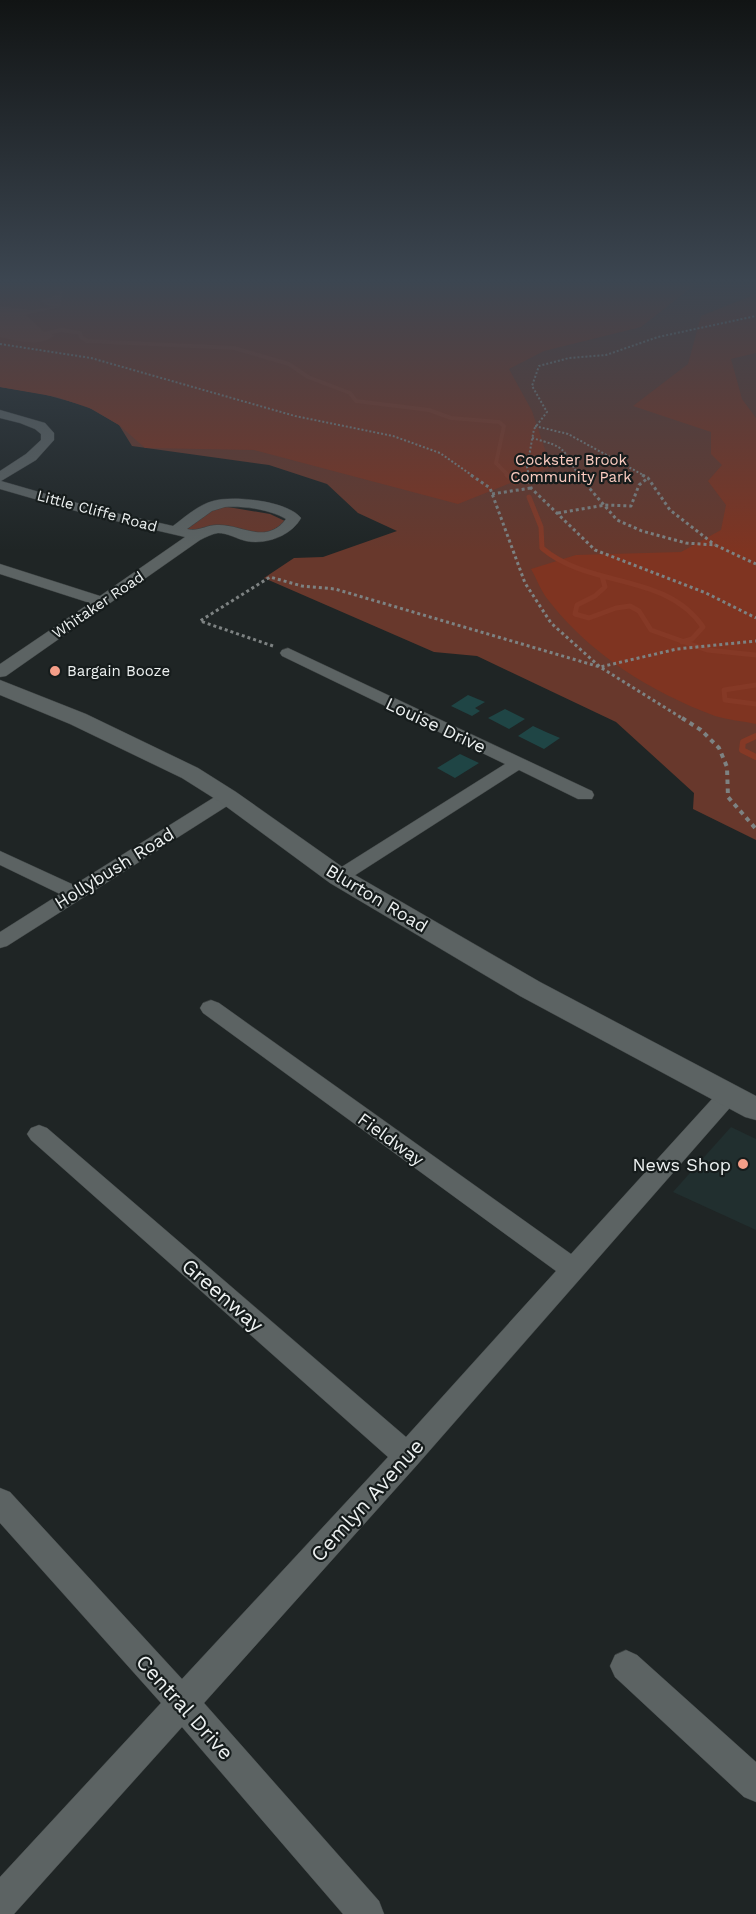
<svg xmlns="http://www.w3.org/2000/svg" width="756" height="1914" font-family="'Work Sans',sans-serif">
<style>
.built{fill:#212f2f}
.green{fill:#68382c}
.forest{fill:#7f3421}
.water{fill:#853926}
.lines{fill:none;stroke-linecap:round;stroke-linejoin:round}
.stream-far2{stroke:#853926;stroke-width:4}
.stream-far1{stroke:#853926;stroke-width:5}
.stream{stroke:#853926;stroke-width:6}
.building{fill:#1f4545}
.minor-casing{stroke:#3b4040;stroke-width:1}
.tertiary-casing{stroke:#3b4040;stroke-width:1}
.path-far2{stroke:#7d8282;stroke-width:2;stroke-dasharray:2 2;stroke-linecap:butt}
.path-far1{stroke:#7d8282;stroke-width:3;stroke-dasharray:3 3;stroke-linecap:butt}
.path{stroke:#7d8282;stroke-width:4;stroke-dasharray:4.5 4.5;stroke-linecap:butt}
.minor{fill:#5c6363;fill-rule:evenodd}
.tertiary{fill:#5c6363;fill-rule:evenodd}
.poi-dot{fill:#f49e88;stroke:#161c1c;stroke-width:2}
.labels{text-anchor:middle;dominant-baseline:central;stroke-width:4.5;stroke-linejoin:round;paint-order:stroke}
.far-park-label{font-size:15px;fill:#fccdc1;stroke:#161c1c}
.far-street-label{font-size:15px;fill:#edf1f1;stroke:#161c1c}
.far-poi-label{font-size:15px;fill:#edf1f1;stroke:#161c1c;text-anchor:start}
.street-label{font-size:18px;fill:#edf1f1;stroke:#161c1c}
.poi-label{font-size:18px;fill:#edf1f1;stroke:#161c1c;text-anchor:end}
.near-street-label{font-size:21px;fill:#edf1f1;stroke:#161c1c}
</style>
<rect width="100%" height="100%" fill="#1f2525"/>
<!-- built -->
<path class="built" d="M731 1127 756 1139V1230L673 1192Z"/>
<!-- green -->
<path class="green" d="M0 283H756V840L693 809 694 793 616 722 477 656 434 652 264 578 294 558 323 557 397 531 358 513 327 484 269 465 132 446 119 425 86 406 43 394 0 387Z
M222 506 270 514 285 521C264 541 252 531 227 529 213 527 197 531 183 532L214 509Z"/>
<!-- forest -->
<path class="forest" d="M0 283H697L641 327 544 351 509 369 532 411 551 467 458 504 254 450 145 448 119 425 92 409 57 397 0 387Z
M756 294V353L731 359 742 399 756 418V724C743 721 728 720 715 716 651 692 591 655 549 601 541 592 537 579 531 569L576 555 681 552 721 530 726 505 708 481 722 465 711 454V432L633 406 688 364 701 316Z"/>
<!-- water -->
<path class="water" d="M50 283H55L63 290 60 307 26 315 44 332 55 335C41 348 17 341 0 337V306L32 310 51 307 40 301 59 294Z"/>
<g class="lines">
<!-- stream-far2 -->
<path class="stream-far2" d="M44 334 61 330 80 333 81 337 87 341 234 348 289 364 308 377 350 393 356 401 429 410 451 418 499 422 504 426 496 463 509 476"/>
<!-- stream-far1 -->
<path class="stream-far1" d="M507 475 515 483
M529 497 541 527 542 548C590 589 666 572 703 627L692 639 682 642
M602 576 605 587 595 596 577 605 575 614 589 618 616 608 630 606 639 611 651 630 707 650 756 655
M756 685 724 690 725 700 756 704"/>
<!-- stream -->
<path class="stream" d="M756 736 743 742 742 750 756 757"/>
</g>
<!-- building -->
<path class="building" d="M468 695 485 702 475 708 480 711 472 716 451 706Z
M505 709 525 719 509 729 488 718Z
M533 726 546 732 560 738 544 749 518 736Z
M460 754 479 763 455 778 437 768Z"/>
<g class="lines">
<!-- minor casing -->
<g class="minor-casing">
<path id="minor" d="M0 410 45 423 54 433V440L36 460 1 481 98 509 173 526C185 517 198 505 213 501 233 495 288 501 301 518 291 536 266 545 246 541 237 539 228 533 218 533 212 534 206 537 200 540L6 676 0 677V664L90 603 0 574V564L100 596 185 537 90 515 0 489V471L26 454 41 440V434L35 429 20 423 0 418ZM225 507C244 506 269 509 286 519 266 545 243 525 219 525 207 524 199 532 187 529L212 511Z
M288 648 592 791 594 795 592 799H578L519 770 346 881 339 883 332 881 329 877 332 873 505 764 282 656 280 653 282 650Z
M228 791 235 793 237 797 235 801 7 946 0 948V932L60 894 0 865V851L74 885 221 793Z
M211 1000 219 1003 571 1254 722 1088 730 1086 738 1088 742 1094 417 1465 204 1703 379 1901 384 1914H343L182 1727 14 1914H0V1877L161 1703 0 1523V1488L10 1492 182 1679 388 1457 31 1140 27 1134 31 1128 39 1125 47 1128 406 1437 556 1271 203 1013 200 1008 203 1003Z
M626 1650 637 1655 756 1762V1802L744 1797 615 1677 610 1666 615 1655Z"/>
</g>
<!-- tertiary casing -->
<g class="tertiary-casing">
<path id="tertiary" d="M0 680 86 714 198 768 236 792 348 871 540 982 756 1096V1120L745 1117 520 996 330 883 220 802 182 778 70 724 0 695Z"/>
</g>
<!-- path-far2 -->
<path class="path-far2" d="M0 344 91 358 295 416 393 436 440 453 473 476
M535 426 568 434 645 476
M532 438C568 448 561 447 579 476
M529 476 527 467 534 429 547 412 532 386 539 366 569 358 606 355 658 337 756 316"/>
<!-- path-far1 -->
<path class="path-far1" d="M471 475 490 488 525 583 551 623 600 667 685 720
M528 475 531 488 595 550 706 593 756 618
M578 475 617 520 642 531 686 543 715 545 756 564
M642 475 648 478 670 510 715 545
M492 494 531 488
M558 513 605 505 631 506 639 485 648 478
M273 646 200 621 270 577 302 586 335 589 600 667 677 649 756 641"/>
<!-- path -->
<path class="path" d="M682 718 701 730 719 748 727 767 728 797 756 829"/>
<!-- minor -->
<use href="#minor" class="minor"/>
<!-- tertiary -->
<use href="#tertiary" class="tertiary"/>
</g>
<!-- sky -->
<linearGradient id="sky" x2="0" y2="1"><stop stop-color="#111414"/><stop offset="0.51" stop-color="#3c4651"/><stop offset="1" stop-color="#3c4651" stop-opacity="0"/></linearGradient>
<rect width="756" height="551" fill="url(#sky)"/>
<!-- markers -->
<g class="poi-dot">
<circle cx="55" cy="671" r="6"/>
<circle cx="743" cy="1164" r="6"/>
</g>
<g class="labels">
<!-- far-park labels -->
<g class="far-park-label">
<text x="571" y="460">Cockster Brook<tspan x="571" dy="17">Community Park</tspan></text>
</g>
<!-- far-street labels -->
<g class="far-street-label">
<text transform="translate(97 511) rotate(15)">Little Cliffe Road</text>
<text transform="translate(98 605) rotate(-34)">Whitaker Road</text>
</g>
<!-- far-poi labels -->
<g class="far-poi-label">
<text x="67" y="671">Bargain Booze</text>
</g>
<!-- street labels -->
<g class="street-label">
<text transform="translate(436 725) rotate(25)">Louise Drive</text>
<text transform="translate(114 868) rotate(-32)">Hollybush Road</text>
<text transform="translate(377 898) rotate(31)">Blurton Road</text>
<text transform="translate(391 1139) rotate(36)">Fieldway</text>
</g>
<!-- poi labels -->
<g class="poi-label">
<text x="731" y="1164">News Shop</text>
</g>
<!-- near-street labels -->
<g class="near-street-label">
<text transform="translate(223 1295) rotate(41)">Greenway</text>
<text transform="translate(367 1500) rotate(-48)">Cemlyn Avenue</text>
<text transform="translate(185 1707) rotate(48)">Central Drive</text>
</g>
</g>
</svg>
